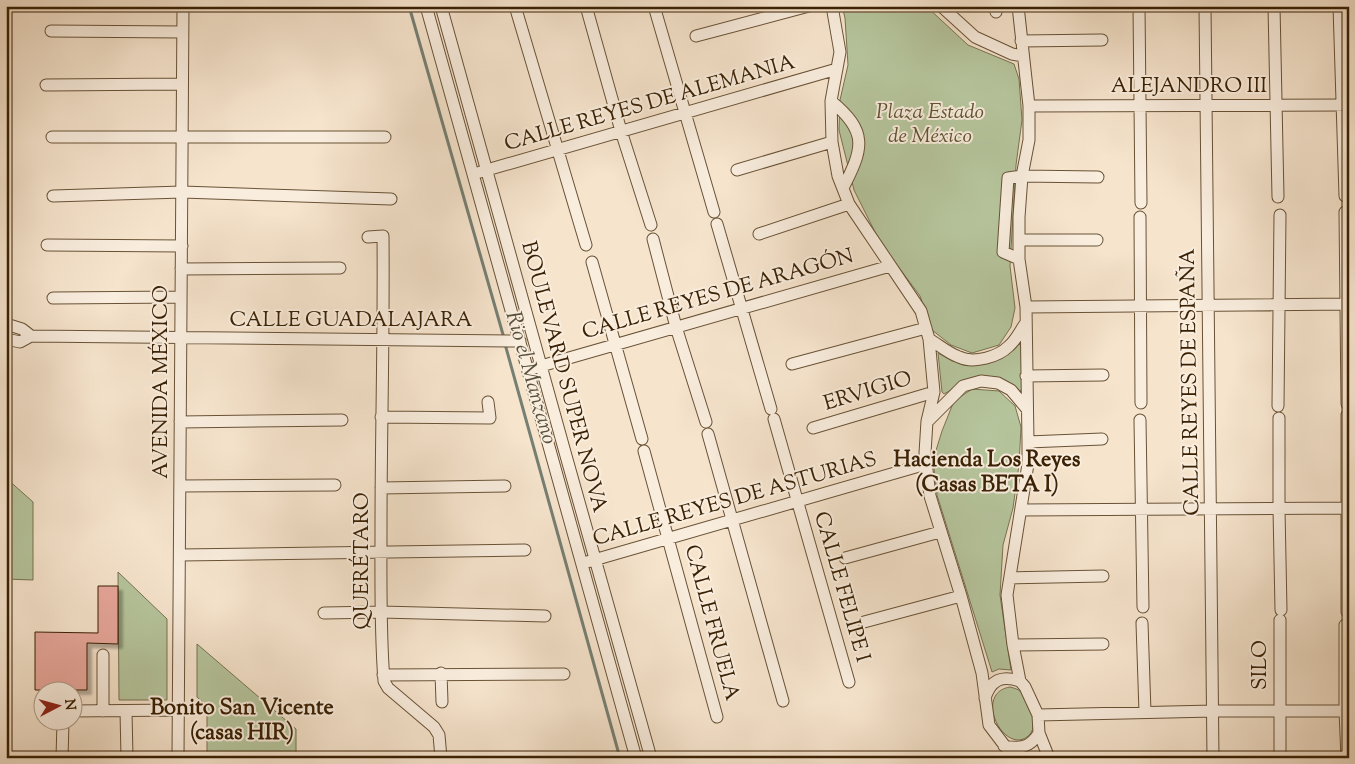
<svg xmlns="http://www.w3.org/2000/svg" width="1355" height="764" font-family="'Sorts Mill Goudy',serif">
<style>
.green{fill:#b6c59d;stroke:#787350}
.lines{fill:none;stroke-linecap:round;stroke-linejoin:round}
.stream{stroke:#767f73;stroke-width:3}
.building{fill:#e7a79b;stroke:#3a2104;filter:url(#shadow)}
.minor-casing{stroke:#695236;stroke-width:13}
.minor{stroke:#f9edde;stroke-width:11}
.labels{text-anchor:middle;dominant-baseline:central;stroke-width:4;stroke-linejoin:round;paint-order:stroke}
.street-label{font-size:21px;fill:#3a2104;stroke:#f9edde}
.park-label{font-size:21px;font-style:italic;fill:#5f5232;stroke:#f9edde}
.water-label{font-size:22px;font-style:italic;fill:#58503c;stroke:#f9edde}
.neighbourhood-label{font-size:22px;font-weight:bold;fill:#3a2104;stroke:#f9edde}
</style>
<defs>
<filter id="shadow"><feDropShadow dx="4.5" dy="4.5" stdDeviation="1" flood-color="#0004"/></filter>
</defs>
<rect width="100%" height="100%" fill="#f6e4cd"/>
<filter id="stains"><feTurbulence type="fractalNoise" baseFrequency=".004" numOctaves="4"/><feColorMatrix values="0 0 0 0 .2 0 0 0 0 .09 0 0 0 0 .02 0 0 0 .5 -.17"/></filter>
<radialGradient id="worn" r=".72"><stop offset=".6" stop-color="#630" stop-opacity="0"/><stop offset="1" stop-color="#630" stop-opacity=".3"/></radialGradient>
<!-- green -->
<path class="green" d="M842 6H926L968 45 1014 64 1019 79 1022 120 1016 165 1010 266 1015 308 1011 327 999 345 972 353 951 345 932 330 920 296 880 242 854 190 839 130 840 100 848 65 845 18Z
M1021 344 1022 390 1020 391C1006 379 981 372 964 381 956 384 951 391 944 394L942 392 938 353 952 361 963 364Z
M972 389 999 391 1015 406 1021 427 1019 465 1013 508 1003 545 1000 595 1011 670 999 669 992 672 937 495 933 460 942 431 954 401Z
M6 478 33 502V580L6 579Z
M118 572 167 619V700H119Z
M197 644 296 729V758H207V706L197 697Z
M1010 687C1014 688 1018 689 1021 692 1030 701 1041 727 1027 737 1003 754 973 693 1010 687Z"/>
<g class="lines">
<!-- stream -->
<path class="stream" d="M409 6 504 338
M505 344 620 758"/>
</g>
<!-- building -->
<path class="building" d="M98 586H118V644L87 643V690H35V632L98 633Z"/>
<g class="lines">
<!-- minor casing -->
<g class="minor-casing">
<path id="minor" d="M426 6 636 758
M441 6C512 256 579 508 651 758
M515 6 586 245
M586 6 621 131 651 225
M654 6 714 212
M832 6 840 52 831 101 832 142 838 176 849 204 921 311 929 339 934 392 927 421 925 453 930 496 961 596 982 673 989 725 1014 758
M941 6 975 37 1012 54 1023 56
M995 6 996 12
M1018 6 1029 106V140L1022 176 1019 217V259L1026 307 1028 442V464L1007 595 1013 645 1020 681 1025 687 1038 715 1039 733 1049 758
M1139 6 1141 203
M1205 6 1213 758
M1274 6 1278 197
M1339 6 1345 196
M51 31 182 32
M696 36 809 6
M1021 41 1102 40
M46 85 182 84
M831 101C869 132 863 149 843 188
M1029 106 1349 105
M52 137H385
M737 170 832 142
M480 172 837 69
M53 196 182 192 391 199
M1345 212 1347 404
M1140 217 1141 403
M717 224 771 409
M759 234 849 204
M368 237 383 236C384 334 381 431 381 529 381 580 380 631 384 681L388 688 434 727 439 735 441 758
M653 239 676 327 706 422
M1019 240H1097
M47 245 182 246
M1019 259 1003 252 1008 178 1022 176 1098 177
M592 262 642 439
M181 269 340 268
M53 298 181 297
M1026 307 1349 304
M6 324 22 329 31 336
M6 339 20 342 31 336 520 341
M929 339C939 345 948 353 959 357 974 364 998 357 1009 346 1016 340 1020 331 1025 324
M792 364 926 328
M534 368 890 266
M1026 376 1103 375
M1278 406 1280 215
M381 417 490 418 488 402
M1279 418V509L1281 610
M774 419 849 682
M1140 420 1143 607
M928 421 963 386 981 381 998 383 1011 390 1027 409
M180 422 342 420
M813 428 934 392
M708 434 783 701
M1028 442 1102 439
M644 451 717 717
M180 486 335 485
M381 488 505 486
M1021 510 1349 508
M180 555 525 550
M845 558 940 532
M587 562 926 464
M1010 578 1103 576
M1347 612V415
M324 613 381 612 545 616
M1280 620V758
M864 622 961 596
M1142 623 1145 712
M1345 625V711L1347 758
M1013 645 1103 644
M103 655V711
M441 673 442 702
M383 675 564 674
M985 698C991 680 1001 675 1020 681
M72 711 179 710
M126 711 127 758
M1038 715 1213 711H1349
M1004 746C1019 749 1030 748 1039 733
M62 758 63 722
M178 758 183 6"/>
</g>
<!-- minor -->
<use href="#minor" class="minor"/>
</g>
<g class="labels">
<!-- street labels -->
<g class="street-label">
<text x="1189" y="87">ALEJANDRO III</text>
<text transform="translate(650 104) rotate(-16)">CALLE REYES DE ALEMANIA</text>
<text transform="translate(718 295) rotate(-16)">CALLE REYES DE ARAGÓN</text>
<text x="351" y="321">CALLE GUADALAJARA</text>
<text transform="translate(563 377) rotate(75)">BOULEVARD SUPER NOVA</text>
<text transform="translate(162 382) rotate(-90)">AVENIDA MÉXICO</text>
<text transform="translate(1191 382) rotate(-91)">CALLE REYES DE ESPAÑA</text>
<text transform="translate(868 392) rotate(-17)">ERVIGIO</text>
<text transform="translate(735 500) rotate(-16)">CALLE REYES DE ASTURIAS</text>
<text transform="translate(363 561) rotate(-90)">QUERÉTARO</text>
<text transform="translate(841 587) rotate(74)">CALLE FELIPE I</text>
<text transform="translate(711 623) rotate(75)">CALLE FRUELA</text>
<text transform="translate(1261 665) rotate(-90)">SILO</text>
</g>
<!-- park labels -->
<g class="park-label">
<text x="930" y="113">Plaza Estado<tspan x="930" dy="24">de México</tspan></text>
</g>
<!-- water labels -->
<g class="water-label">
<text transform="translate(530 378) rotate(74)">Rio el Manzano</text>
</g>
<!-- neighbourhood labels -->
<g class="neighbourhood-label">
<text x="987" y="461">Hacienda Los Reyes<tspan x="987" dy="25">(Casas BETA I)</tspan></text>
<text x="242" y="709">Bonito San Vicente<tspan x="242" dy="25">(casas HIR)</tspan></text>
</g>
</g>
<!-- margin -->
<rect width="1355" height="764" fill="none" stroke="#f6e4cd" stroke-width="25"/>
<rect x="8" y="8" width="1340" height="749" fill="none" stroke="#3a2104" stroke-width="2.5"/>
<rect x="12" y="12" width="1330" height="739" fill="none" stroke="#3a2104"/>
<!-- north arrow -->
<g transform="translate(58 706) rotate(84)"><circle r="24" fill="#f9edde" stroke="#ad9b87"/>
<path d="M0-4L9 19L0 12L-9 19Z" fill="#8f2418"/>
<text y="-8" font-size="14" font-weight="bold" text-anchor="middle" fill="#3a2104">N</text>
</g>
<rect width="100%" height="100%" filter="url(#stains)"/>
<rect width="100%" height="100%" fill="url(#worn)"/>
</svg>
